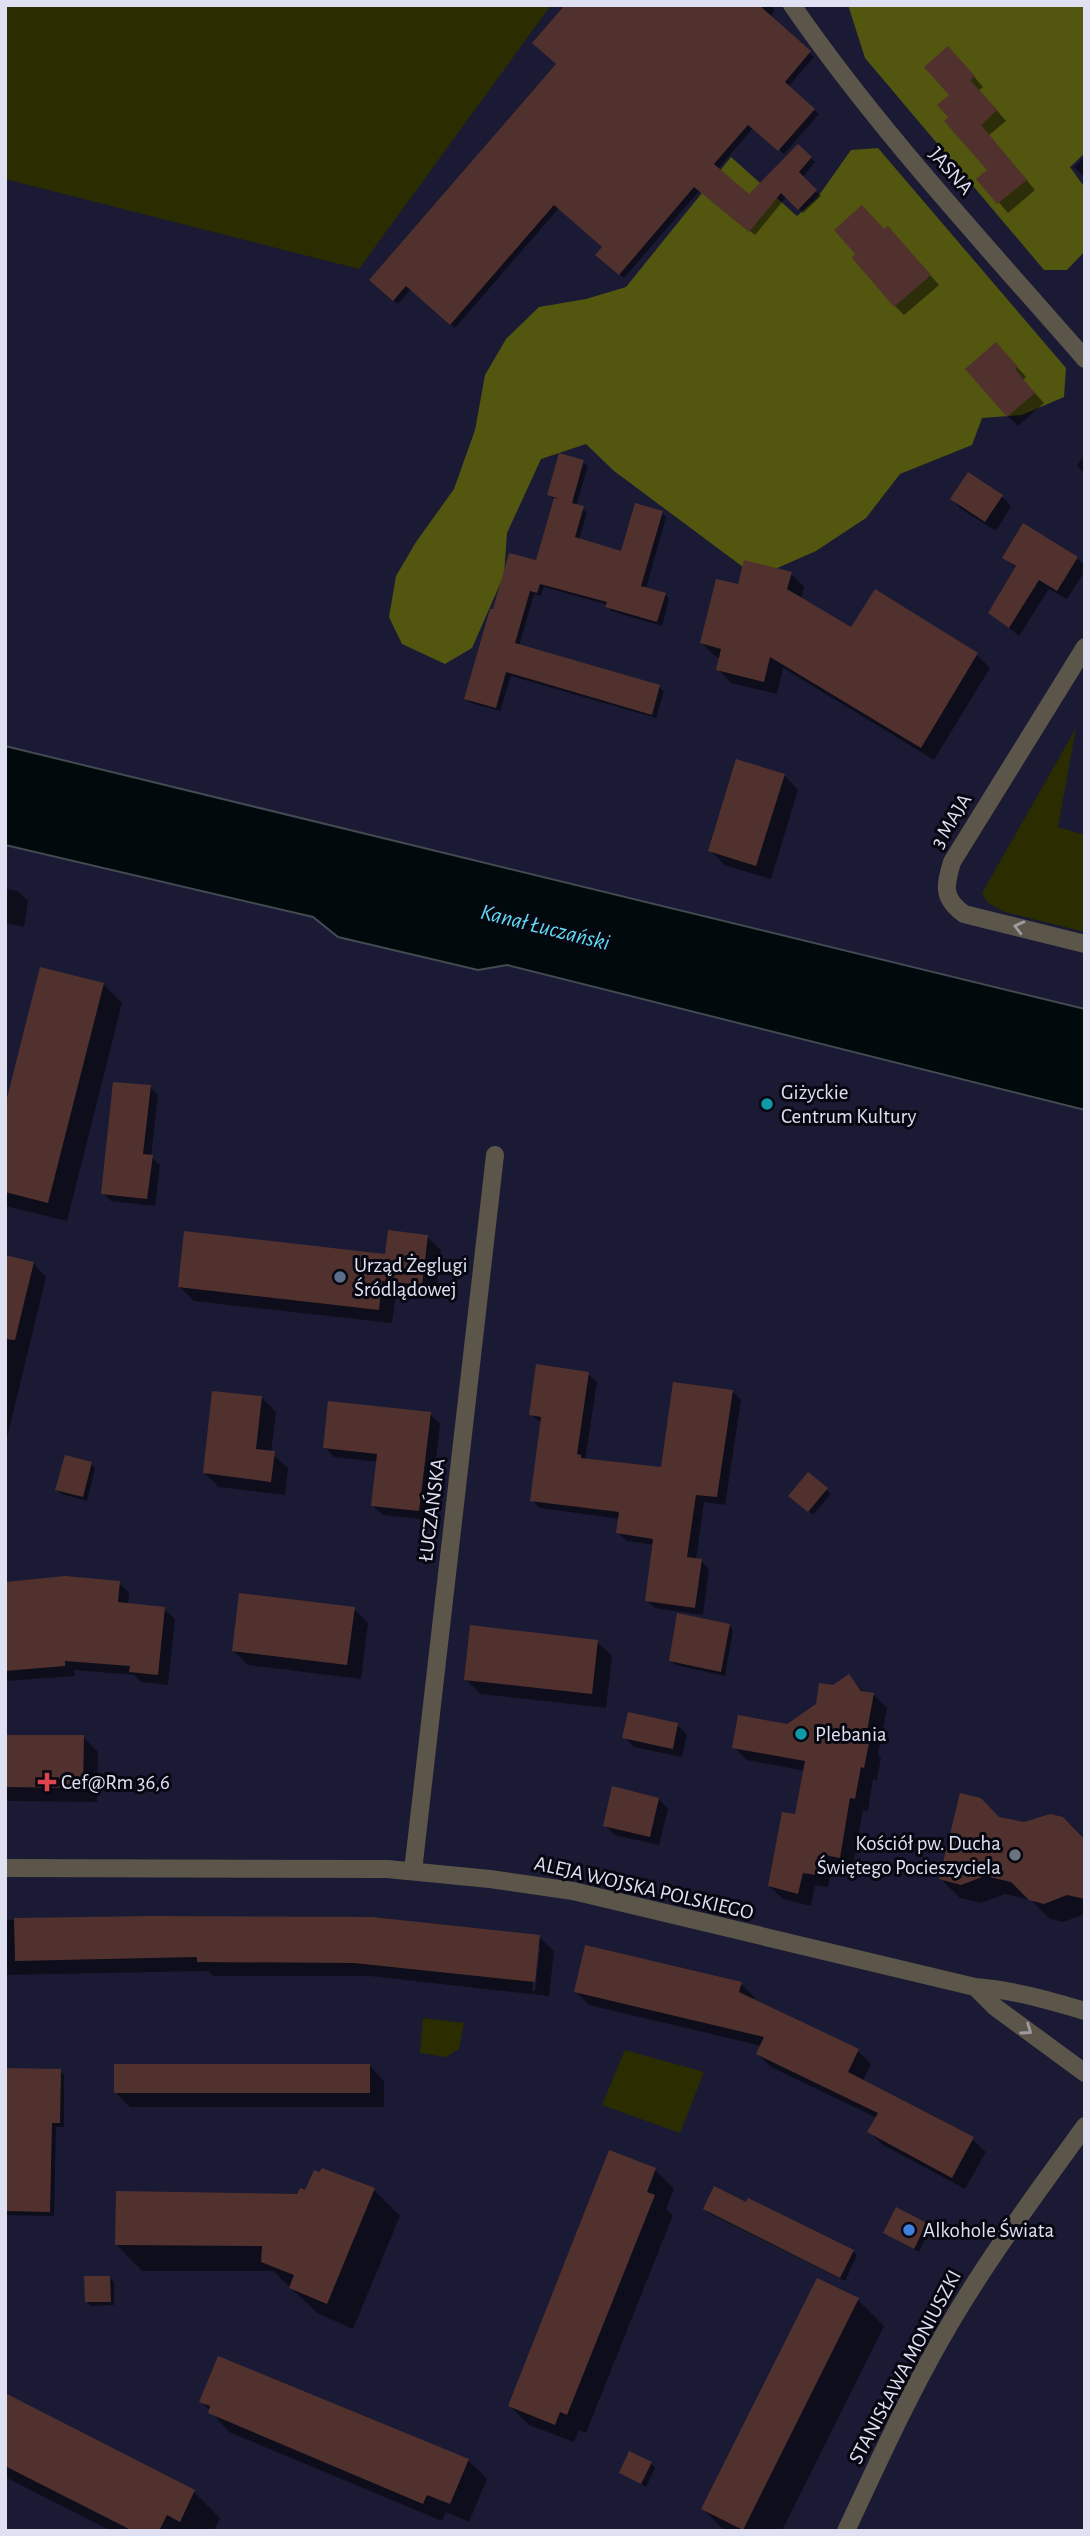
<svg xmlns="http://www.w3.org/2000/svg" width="1090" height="2536" font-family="'Alegreya Sans',sans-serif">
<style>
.green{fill:#2b2d00}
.forest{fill:#52560f}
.water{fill:#000a0d;stroke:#434a52;stroke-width:2}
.shadow{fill:#0007;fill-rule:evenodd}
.building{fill:#51312e}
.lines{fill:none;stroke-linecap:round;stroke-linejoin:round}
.minor{stroke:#5c5549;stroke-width:18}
.oneway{stroke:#9e9a9e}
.culture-dot{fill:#0f9aa8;stroke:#070711;stroke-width:2.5}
.service-dot{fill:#5c6f8a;stroke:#070711;stroke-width:2.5}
.health-dot{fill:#e0444e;stroke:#070711;stroke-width:2.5}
.worship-dot{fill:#6b7280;stroke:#070711;stroke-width:2.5}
.shop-dot{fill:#3f7fe0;stroke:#070711;stroke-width:2.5}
.labels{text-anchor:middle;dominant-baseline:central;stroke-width:6;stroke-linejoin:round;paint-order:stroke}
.street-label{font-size:21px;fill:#dfe0f2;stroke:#070711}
.poi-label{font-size:21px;fill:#dfe0f2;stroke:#070711;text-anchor:start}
.water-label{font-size:23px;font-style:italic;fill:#61daf5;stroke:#070711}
</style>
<rect width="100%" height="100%" fill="#1a1a34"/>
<!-- green -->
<path class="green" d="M5 5H551L359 269 5 179Z
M1076 728 1058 827 1085 835V932L1005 912 988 903 982 893Z
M423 2018 464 2023 459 2049 446 2057 420 2053Z
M625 2050 704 2072 680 2133 602 2105Z"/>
<!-- forest -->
<path class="forest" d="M848 5H1085V153L1070 167 1085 188V251L1067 270H1044L865 58Z
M878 148 1066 368 1064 397 1022 415 982 418 972 445 900 474 866 518 816 551 775 569 743 567 614 471 586 444 541 459 507 533 504 575 472 648 445 664 402 644 389 617 396 576 416 542 454 489 475 430 485 375 506 339 539 307 586 299 626 287 731 157 797 216 817 198 851 150Z"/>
<!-- water -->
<path class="water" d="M5 746 1085 1009V1110L507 965 478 970 338 937 313 917 5 845Z"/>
<!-- shadow -->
<path class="shadow" d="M567 5H770L775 10 770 17 814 57 788 87 819 114 784 154 753 128 717 170 749 196 799 147 815 162 802 178 821 196 803 213 787 196 755 235 700 190 624 278 602 259 604 247 559 208 455 328 411 289 398 304 371 280 558 64Z
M958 58 983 87 979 90 1006 121 989 135 1035 190 1008 213 979 179 989 170 950 118 951 95Z
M1085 157V178L1074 167Z
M884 231 897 238 939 285 904 315 895 306Z
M1006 354 1026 377 1023 380 1044 403 1018 426 1008 416Z
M1085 454V474L1077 466Z
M583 462 588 466 576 506 587 512 579 540 622 553 662 513 666 517 646 589 665 594 669 599 662 626 611 611 608 605 544 587 541 596 534 594 519 646 659 687 664 691 656 718 511 676 500 711 471 703 466 699 537 563 555 500 549 495Z
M1002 497 1011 506 996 531 961 509 952 499Z
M1004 557 1077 558 1085 566V571L1067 599 1049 589 1019 636 991 613 1016 568Z
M791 574 804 587 801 599 851 630 977 655 990 668 934 760 783 668 777 694 731 683 718 669 721 658 715 656 702 643 739 586Z
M784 775 798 790 771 879 724 865 710 850Z
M5 889 18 891 28 901 24 927 5 923Z
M103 984 122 1003 67 1221 6 1206 5 1113Z
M150 1087 158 1095 151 1157 160 1165 155 1206 111 1201 103 1193Z
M427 1237 441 1250 435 1298 396 1294 392 1323 194 1301 180 1287 387 1256Z
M5 1257 33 1263 46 1277 5 1446Z
M588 1374 597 1382 585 1460 663 1469 733 1392 741 1400 725 1505 704 1502 696 1560H701L709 1569 703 1615 655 1608 646 1600 654 1545 627 1541 618 1533 620 1519 540 1508 532 1500 542 1423 530 1414Z
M262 1398 276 1412 271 1453 288 1468 285 1495 219 1487 204 1473Z
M430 1414 440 1424 429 1520 383 1515 373 1506 378 1462 334 1457 325 1447Z
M91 1464 95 1468 87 1501 62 1494 57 1490Z
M808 1474 831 1494 813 1515 795 1500Z
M5 1583H119L129 1593 128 1605 164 1609 175 1619 168 1685 141 1682 134 1675 74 1670 75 1676 5 1681Z
M354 1609 368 1623 361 1679 248 1665 234 1651Z
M729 1625 733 1630 725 1676 676 1665 671 1661Z
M597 1642 612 1656 606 1708 480 1694 466 1679Z
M849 1676 865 1693 874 1695 887 1708 878 1755 881 1758 877 1780 873 1779 868 1811 863 1810 852 1870 833 1866 828 1887 815 1885 811 1906 783 1899 769 1886 797 1817 805 1771 747 1760 734 1747 787 1726 817 1705 833 1687Z
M677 1725 687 1734 682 1757 634 1747 624 1737Z
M5 1736 83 1737 98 1752 97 1802 5 1801Z
M659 1799 668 1809 659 1845 614 1835 605 1825Z
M999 1818 1085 1839V1914L1063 1922 1050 1919 1031 1900 1005 1894 981 1903 960 1898 941 1879Z
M153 1917 539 1937 554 1951 549 1996 370 1976H213L208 1971 5 1975V1920ZM537 1947H540L535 1991H532Z
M741 1984 754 1997 753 2000 858 2051 871 2064 862 2082 972 2139 986 2152 965 2189 883 2145 869 2132 877 2118 771 2067 758 2054 762 2046 589 2005 576 1992Z
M370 2066 384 2081V2107H130L115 2092Z
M5 2070 60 2071 64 2075V2127H56L54 2216 5 2215Z
M655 2170 674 2189 666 2209 673 2215 586 2433 579 2430 574 2442 529 2425 510 2406Z
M322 2171 374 2190 400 2216 353 2329 317 2313 273 2271H142L116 2244 298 2196 306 2192Z
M705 2209 853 2251 857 2255 845 2281 709 2213Z
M926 2225 930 2229 919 2252 885 2233Z
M109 2277 114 2282V2305L91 2306 87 2301Z
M858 2300 884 2326 782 2531H725L703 2509Z
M5 2395 194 2492 220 2518 214 2531H111L5 2477Z
M201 2401 468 2460 487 2479 469 2522 446 2512 442 2521 229 2432Z
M651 2463 655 2468 646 2487 621 2473Z"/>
<!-- building -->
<path class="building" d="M565 5H759L811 51 785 82 815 109 778 151 748 125 714 164 749 194 798 144 812 157 799 172 817 190 798 210 781 193 749 232 694 187 619 275 595 255 602 247 554 205 450 325 406 286 393 301 369 280 556 64 532 43Z
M948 46 975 76 970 80 997 110 981 125 1027 180 997 204 976 179 987 170 944 121 948 117 937 105 949 95 924 67Z
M862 205 884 229 888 226 931 275 894 307 852 258 855 254 834 230Z
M996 342 1018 367 1015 369 1035 393 1007 417 965 369Z
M559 453 584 460 572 503 584 506 575 537 621 551 635 503 663 511 641 586 666 593 657 622 605 607 607 602 540 584 537 593 530 591 515 643 660 685 652 715 506 672 496 708 464 699 490 609H493L509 553 536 560 554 498 560 499 547 495Z
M968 472 1003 495 985 522 950 499Z
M1023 523 1078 557 1057 591 1039 580 1009 628 988 613 1016 566 1002 558Z
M744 560 792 572 787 589 851 627 875 589 978 653 921 748 770 657 764 682 716 670 721 649 700 643 716 579 738 584Z
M736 759 785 774 756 866 708 851Z
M40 967 104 983 48 1203 5 1192V1106Z
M113 1082 151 1085 143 1154 153 1155 147 1199 101 1194Z
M388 1230 428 1235 422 1285 382 1281 379 1310 178 1287 184 1231 385 1254Z
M5 1255 34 1262 15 1340 5 1339Z
M536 1364 589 1372 577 1454 581 1455V1458L661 1467 673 1382 733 1390 717 1497 696 1495 687 1557 702 1559 695 1608 645 1601 653 1539 616 1533 619 1512 530 1501 541 1417 529 1415Z
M212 1391 262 1396 256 1449 275 1451 271 1482 203 1473Z
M328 1401 431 1412 419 1511 371 1506 377 1454 323 1448Z
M65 1455 92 1462 83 1497 55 1490Z
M808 1472 828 1488 808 1512 788 1496Z
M65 1576 120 1581 118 1602 165 1607 158 1675 129 1672 130 1666 65 1661V1666L5 1671V1582Z
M239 1593 355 1607 347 1665 232 1651Z
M677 1613 730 1624 721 1672 669 1661Z
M470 1625 598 1640 592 1694 464 1680Z
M849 1674 861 1691 874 1693 865 1742 869 1743 864 1768 861 1767 855 1799 850 1798 840 1858 820 1854 816 1875 803 1873 798 1894 768 1886 782 1812 795 1814 805 1761 732 1748 738 1715 787 1724 816 1704 819 1683 833 1685Z
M628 1712 678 1723 673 1749 622 1738Z
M5 1735H84L83 1788 5 1787Z
M612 1786 659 1798 650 1837 603 1826Z
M960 1793 981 1798 999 1817 1024 1822 1050 1814 1063 1817 1085 1840V1899L1067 1895 1044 1904 1029 1900 1011 1882 985 1876 961 1885 939 1879Z
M153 1916 372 1917 540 1935 535 1982 354 1963 197 1962V1957L15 1961 14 1918Z
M585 1945 742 1982 739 1992 859 2049 848 2072 974 2137 952 2178 867 2132 878 2113 756 2054 764 2037 574 1992Z
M114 2064H370V2093H114Z
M5 2068 61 2069 60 2123H52L50 2212 5 2211Z
M609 2150 656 2168 647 2192 655 2195 567 2415 560 2412 555 2425 508 2406Z
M322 2168 375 2188 327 2304 289 2288 294 2275 261 2262 262 2246 115 2245 116 2191 297 2194 300 2188 305 2190 314 2170 319 2172Z
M714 2186 746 2202 748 2198 854 2250 840 2278 703 2209Z
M896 2207 927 2223 914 2249 883 2233Z
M84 2276H110L111 2302H85Z
M817 2278 859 2298 743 2530 701 2509Z
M218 2356 469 2459 450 2504 427 2495 423 2504 208 2413 210 2406 199 2402Z
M5 2393 195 2490 180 2522 167 2515 159 2531H133L5 2466Z
M629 2451 652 2462 641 2484 619 2473Z"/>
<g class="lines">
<!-- minor -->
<path class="minor" d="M792 5C879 131 984 243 1085 359
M1085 647 952 862C945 886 942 898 964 914L1085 944
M5 1868 387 1869 490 1879 573 1891 975 1987C1013 1990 1048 2000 1085 2011
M413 1871 495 1155
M975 1987 995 2007 1085 2073
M846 2531C877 2465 907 2398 944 2334 985 2262 1036 2194 1085 2126"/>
</g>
<!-- one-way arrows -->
<defs><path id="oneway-chevron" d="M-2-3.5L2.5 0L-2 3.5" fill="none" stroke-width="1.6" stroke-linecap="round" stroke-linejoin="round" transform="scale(1.75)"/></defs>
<g class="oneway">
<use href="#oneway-chevron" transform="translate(1019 927) rotate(-166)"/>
<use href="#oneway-chevron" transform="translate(1027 2030) rotate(35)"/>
</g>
<!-- markers -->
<g class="culture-dot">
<circle cx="767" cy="1104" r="7"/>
<circle cx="801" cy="1734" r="7"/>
</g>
<circle class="service-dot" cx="340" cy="1277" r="7"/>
<path class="health-dot" d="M43.5 1771.5h7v7h7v7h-7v7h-7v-7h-7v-7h7z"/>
<circle class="worship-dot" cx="1015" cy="1855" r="7"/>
<circle class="shop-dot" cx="909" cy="2230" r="7"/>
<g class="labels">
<!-- street labels -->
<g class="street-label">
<text transform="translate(951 171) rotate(49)">JASNA</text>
<text transform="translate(951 821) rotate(-59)">3 MAJA</text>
<text transform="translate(432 1510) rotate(-83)">ŁUCZAŃSKA</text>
<text transform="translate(644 1888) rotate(13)">ALEJA WOJSKA POLSKIEGO</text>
<text transform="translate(905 2367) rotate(-62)">STANISŁAWA MONIUSZKI</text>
</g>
<!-- poi labels -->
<g class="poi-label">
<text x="781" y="1092">Giżyckie<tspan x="781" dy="24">Centrum Kultury</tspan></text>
<text x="354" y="1265">Urząd Żeglugi<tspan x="354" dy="24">Śródlądowej</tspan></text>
<text x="815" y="1734">Plebania</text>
<text x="61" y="1782">Cef@Rm 36,6</text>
<text x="1001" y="1843" text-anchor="end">Kościół pw. Ducha<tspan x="1001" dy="24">Świętego Pocieszyciela</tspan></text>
<text x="923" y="2230">Alkohole Świata</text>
</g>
<!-- water labels -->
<g class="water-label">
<text transform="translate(545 928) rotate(14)">Kanał Łuczański</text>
</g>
</g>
<!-- border -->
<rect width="1090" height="2536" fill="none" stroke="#dfe0f2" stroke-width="14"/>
</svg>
